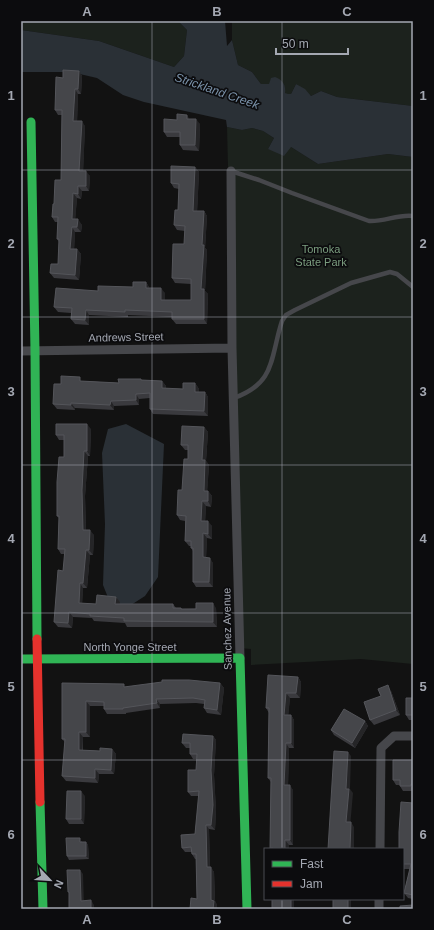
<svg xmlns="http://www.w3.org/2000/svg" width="434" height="930" font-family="Arial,sans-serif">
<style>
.green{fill:#1c221d}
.water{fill:#2a3036}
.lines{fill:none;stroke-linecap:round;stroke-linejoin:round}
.lane{stroke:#46474b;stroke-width:4.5}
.street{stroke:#46474b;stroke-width:9}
.fast{stroke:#30b455;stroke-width:9}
.jam{stroke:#e5322d;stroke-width:9}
.wall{fill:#3a3a3e}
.shaded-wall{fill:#252527}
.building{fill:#45464a;stroke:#54555a}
.grid{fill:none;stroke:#a4a8b2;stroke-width:1;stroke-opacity:0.55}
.labels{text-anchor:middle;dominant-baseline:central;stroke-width:3.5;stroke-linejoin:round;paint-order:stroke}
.park-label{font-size:11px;fill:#7b9d7f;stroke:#0c0c0e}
.street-label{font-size:11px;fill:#a4a8b2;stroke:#0c0c0e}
.water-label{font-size:12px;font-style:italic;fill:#7c94ac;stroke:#0c0c0e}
.neatline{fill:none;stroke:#a4a8b2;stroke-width:1.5}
.grid-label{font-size:13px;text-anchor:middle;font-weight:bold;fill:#a4a8b2}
</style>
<rect width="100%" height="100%" fill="#121212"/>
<!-- green -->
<path class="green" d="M21 21H178L187 30 184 56 174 67 99 41 21 30Z
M232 21H413V106L337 97 321 91 311 96 296 84 291 94 288 95 285 93V89L261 84 252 72 238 65 232 40Z
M227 127 242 130 252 128 263 131 274 138 268 149 291 147 318 164 388 154 413 157V664L361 659 251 665V649L240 648Z"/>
<!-- water -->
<path class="water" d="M178 21H225L227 46 232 40 238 65 252 72 261 84H269L271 78 275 77C283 80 286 85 285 93L288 94H291L296 84 305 89 311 96 321 91 337 97 413 106V157L388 154 318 164 291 147 284 156 268 149 274 138 263 131 252 128 242 130 227 127 226 120 144 102 123 95 97 78 71 72H21V30L99 41 174 67 184 56 187 30Z
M126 424 164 444 158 577 145 596 131 605H111L103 585 105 524 102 453 108 429Z"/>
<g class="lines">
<!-- lane -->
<path class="lane" d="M231 171 259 180 292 193 369 221C384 222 398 214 413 216
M234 398C276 383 270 358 282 321L286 315 295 310 351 283 390 272 397 274 413 287"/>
<!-- street -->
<path class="street" d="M231 171 232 348 240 658
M21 351 232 348
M380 849 381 748 394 736H413
M379 909V899"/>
<!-- fast -->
<path class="fast" d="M31 122 35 351 37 639
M21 659 240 658 247 909
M40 802 43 909"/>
<!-- jam -->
<path class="jam" d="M37 639 40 802"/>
</g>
<!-- wall -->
<path class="wall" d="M79 71 82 76 81 94H78L77 121 85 126 83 171 90 176 89 191H82L81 199 77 198 75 219 82 225 81 232H75L74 249H77L81 254 79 280 54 278 50 273 58 264 59 242 57 239 58 222H55L52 217 54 204 61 180 62 115H58L55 110 63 78Z
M190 119 200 124 199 151 183 150 180 145V137H167L164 132 177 120Z
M195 167 199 172 197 211H204L207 216 205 248 207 250 205 291 208 294 207 324H176L172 319V317L128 315V317L89 315V325L75 324 71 319V313L58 312 54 307 98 291 133 287 146 282 149 287V288L165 293V300H191V284L175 283 172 278 184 244 185 231 177 230 174 225 178 210 179 189 174 188 171 183Z
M142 380 162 381 166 386V388L183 389 195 383 199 389V392H205L208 397V416L153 414 150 409V398L139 399V405L114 406V410L75 408V410L57 409 53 404 61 384 83 381 119 383Z
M204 427 208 432 206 461 209 465 207 491H208L212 496 211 507 206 506 205 521 212 526V539L207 538 206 557 213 563V587H196L193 582V551L191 548V546H189L185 541V521L180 520 177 515 182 490 188 459V450H185L181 445Z
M91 429 90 456H88L85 496 86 530 94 535 93 555H90L87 588H83L82 603 96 604 116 597 120 602 119 604H173L176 608H181L182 609 216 608 217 627H127L125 623 94 621 92 618 73 617 72 628 58 627 54 622 63 571 65 554H61L58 549 59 518 57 516 64 457V440H59L56 435Z
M298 677 301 682 300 698H290L288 715H291L294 720V748H289L288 785 293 790V845H289V849H270V848L271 782 268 778 269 713 266 708Z
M62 683 126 687 220 683 224 688 221 715 207 713 204 708V704L196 703 160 704V708L126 713V714H107L104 709V706H90V737H83V750L100 751 112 749 116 754 114 774H99L98 783 66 781 62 776 65 742 62 739Z
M391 691 400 715 374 725 370 720 381 696Z
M413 698V720H409L406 715Z
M365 721 368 726 355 748 334 735 331 730Z
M213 736 216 740 214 775 216 810 215 830 209 829 210 867 214 872 215 901 217 905 197 899 196 859H195L192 854V852H185L182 848 195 834 199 796H191L188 792 196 770 197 759H193L190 754V748H186L182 743Z
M413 760V791H403L400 786V785H396L393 780Z
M85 796 84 824H69L66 819Z
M413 803V899L408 898 404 893 410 869H403V849Z
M82 841V842H86L88 845 89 859 69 860 67 856Z"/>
<!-- shaded-wall -->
<path class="shaded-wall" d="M79 71 82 76 81 94 78 89Z
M75 89 78 94 77 126 73 121Z
M187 115 190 120 187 119Z
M196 119 200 124 199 151 195 145Z
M82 121 85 126 83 176 79 171Z
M195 167 199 172 197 216 193 211Z
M86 171 90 176 89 191 86 186Z
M78 186 82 191 81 199 78 194Z
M73 193 77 198 75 224 72 219Z
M204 211 207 216 205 248 207 250 205 291 208 294 207 324 204 319 201 289 202 245Z
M78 219 82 225 81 232 77 227Z
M72 227 75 232 74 254 70 249Z
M77 249 81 254 79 280 75 275Z
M146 282 149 287V293L146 288Z
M161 288 165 293V305L161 300Z
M86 310 89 315V325L85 320Z
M162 381 166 386 165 393 162 388Z
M195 383 199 389V397L195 392Z
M205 392 208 397V416L204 411Z
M136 394 139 399V405L136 400Z
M111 401 114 406V410L110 405Z
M71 403 75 408V410L71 405Z
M87 424 91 429 90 456 87 451Z
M204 427 208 432 206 461 209 465 207 496 204 491 202 460Z
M84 451 88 456 85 496 86 535 83 530 82 490Z
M208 491 212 496 211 507 208 501Z
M202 501 206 506 205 526 201 521Z
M208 521 212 526V539L208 534Z
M90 530 94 535 93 555 89 550Z
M203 533 207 538 206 562 203 557Z
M86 550 90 555 87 588 83 583Z
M210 558 213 563V587L209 582Z
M80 583 83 588 82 608 79 603Z
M116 597 120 602 119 609 115 604Z
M213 603 216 608 217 627 213 622Z
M69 612 73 617 72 628 68 623Z
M298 677 301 682 300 698 296 693Z
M220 683 224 688 221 715 217 710Z
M388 685 391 691 400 715 396 710Z
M286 693 290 698 288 720 284 715Z
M156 699 160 704V708L157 703Z
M86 701 90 706V737L86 732Z
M291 715 294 720V748L291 743Z
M365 721 368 726 355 748 352 743Z
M79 732 83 737 82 755 79 750Z
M213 736 216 740 214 775 216 810 215 830 211 825V770Z
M286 743 289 748 288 790 284 785Z
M112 749 116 754 114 774 111 770Z
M348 752 351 756 350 789 353 793 350 827 346 822V789Z
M95 769 99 774 98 783 95 778Z
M411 784 413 787V790L411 786Z
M290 785 293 790V845L290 840Z
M81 791 85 796 84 824 81 819Z
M351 822 354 827V849H350Z
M206 825 209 829 210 872 207 867Z
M285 840 289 845V849H285Z
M86 842 88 845 89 859 86 856Z
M211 867 214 872 215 901 217 905V909H213L211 900Z
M80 870 83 874 84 905 81 901Z
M291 899H294V909H291Z
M348 899H351V909H348Z
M91 900 94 905V909H91Z"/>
<!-- building -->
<path class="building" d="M63 70 79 71 78 89H75L73 121H82L79 171H86V186H78V194L73 193 72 219H78L77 227H72L70 249H77L75 275 50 273 51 264H58L59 239H57L58 217H52L53 204H54L55 180H61L62 110H55L56 77 63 78Z
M177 114 187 115V119H196L195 145H180V132H164V119L177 120Z
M171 166 195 167 193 211H204L202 245H204L201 289H204V319H172V312L125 310V312L86 310 85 320 71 319 72 308 54 307 56 288 98 291V286L133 287V282H146V288H161V300H191V279L172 278 173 244H184L185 226 174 225 175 210H178L179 184 171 183Z
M61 376 80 377V381L119 383 118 379H141V380L162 381V388L183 389V383H195V392H205L204 411 150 409V393L136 394V400L111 401 110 405 71 403V405L53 404 54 384H61Z
M56 424H87V451H84L82 490 83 530H90L89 550H86L83 583H80L79 603 96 604 97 595 116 597 115 604H173V608H181V609H196V603H213V622L124 621V618L90 616V614L69 612 68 623 54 622 58 570 63 571 65 549H58L59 516H57V482L59 457H64V435H56Z
M182 426 204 427 202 460H205L204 491H208V501H202L201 521H208V534L203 533V557L210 558 209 582H193V548H191V541H185L186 516 177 515 178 490H182L184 459H188V445H181Z
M268 675 298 677 296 693H286L284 715H291V743H286L284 785H290V840H285V849H273V848H270L271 778H268L269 708H266Z
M162 680H189L220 683 217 710 204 708 205 700 193 698 156 699 157 703 123 708V709H104V702L86 701V732H79V750L100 751V748L112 749 111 770 95 769V778L62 776 65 739H62V683L124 684V687L162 682Z
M388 685 396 710 370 720 364 702 381 696 378 689Z
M406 698H413V715H406Z
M344 709 365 721 352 743 331 730Z
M183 734 213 736 211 770 213 805 211 825H206L207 867H211V900L214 901 213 909H190L191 898 197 899 196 854H192L191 847 182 848 181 835 195 834 199 791 188 792V770H196L197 754H190V743H182Z
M334 751 348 752 346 789H349L346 822H351L350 849H328Z
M393 760H413V784H411V786H400V780H393Z
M67 791H81V819H66Z
M401 802 413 803V895L404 893 411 864H403V849H399V832Z
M66 838H80V842H86V856H67Z
M67 870H80L81 901 91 900V909H69V892H68Z
M272 899H291V909H272Z
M333 899H348V909H333Z
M413 905V909H400V906Z"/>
<!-- grid -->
<path class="grid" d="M152 21V909M282 21V849M21 170H413M21 317H413M21 465H413M21 613H413M21 760H413M282 899V909"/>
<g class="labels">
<!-- park labels -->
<g class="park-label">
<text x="321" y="249">Tomoka<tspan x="321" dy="13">State Park</tspan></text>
</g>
<!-- street labels -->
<g class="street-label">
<text transform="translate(126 337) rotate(-1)">Andrews Street</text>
<text transform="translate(227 629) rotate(-91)">Sanchez Avenue</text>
<text x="130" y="647">North Yonge Street</text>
</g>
<!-- water labels -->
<g class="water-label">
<text transform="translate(217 91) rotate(19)">Strickland Creek</text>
</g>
</g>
<!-- border -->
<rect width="434" height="930" fill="none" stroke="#0c0c0e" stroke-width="44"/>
<!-- legend -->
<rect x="264" y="848" width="140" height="52" fill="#0c0c0e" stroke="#494a50"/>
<rect x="272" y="861" width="20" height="6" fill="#30b455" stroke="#494a50"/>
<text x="300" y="868" font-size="12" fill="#a4a8b2">Fast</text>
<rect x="272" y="881" width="20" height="6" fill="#e5322d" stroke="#494a50"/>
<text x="300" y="888" font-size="12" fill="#a4a8b2">Jam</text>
<!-- north arrow -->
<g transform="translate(50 880) rotate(115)" stroke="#0c0c0e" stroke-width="3" paint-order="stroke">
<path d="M0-3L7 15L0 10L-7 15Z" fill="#a4a8b2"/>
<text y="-6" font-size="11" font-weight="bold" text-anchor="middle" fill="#a4a8b2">N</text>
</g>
<!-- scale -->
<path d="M276 48v6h72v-6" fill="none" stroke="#a4a8b2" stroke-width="2"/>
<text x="282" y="48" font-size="12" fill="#a4a8b2" stroke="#0c0c0e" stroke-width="3" paint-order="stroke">50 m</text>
<rect x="22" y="22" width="390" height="886" class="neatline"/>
<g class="grid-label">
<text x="87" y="16">A</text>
<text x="217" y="16">B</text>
<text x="347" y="16">C</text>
<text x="11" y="100">1</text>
<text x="423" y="100">1</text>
<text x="11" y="248">2</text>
<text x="423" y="248">2</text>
<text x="11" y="396">3</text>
<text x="423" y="396">3</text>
<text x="11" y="543">4</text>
<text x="423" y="543">4</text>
<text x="11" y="691">5</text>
<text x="423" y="691">5</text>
<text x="11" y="839">6</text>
<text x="423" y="839">6</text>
<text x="87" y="924">A</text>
<text x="217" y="924">B</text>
<text x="347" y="924">C</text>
</g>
</svg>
